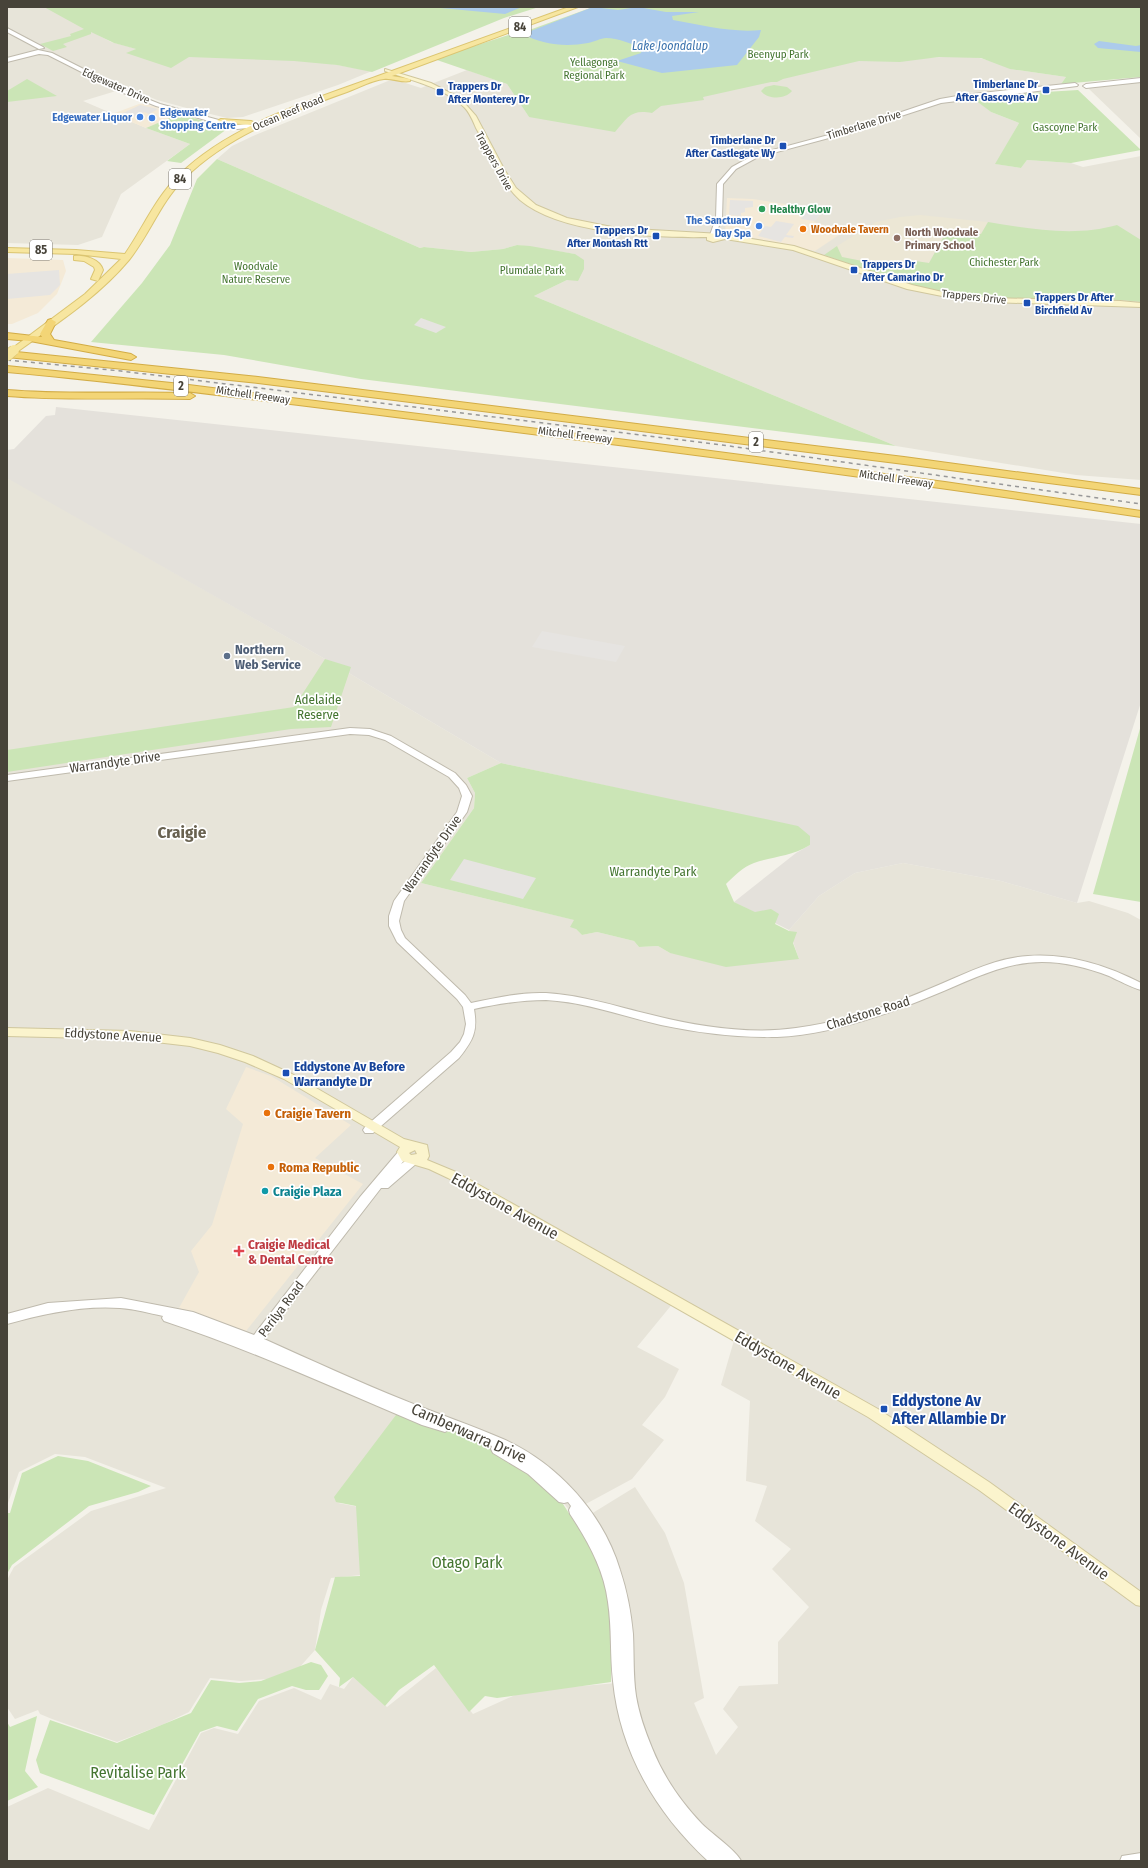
<svg xmlns="http://www.w3.org/2000/svg" width="1148" height="1868" font-family="'Fira Sans Condensed',sans-serif">
<style>
.residential{fill:#e7e4d9}
.commercial{fill:#f4ead7}
.industrial{fill:#e4e1db}
.education{fill:#ece7d5}
.green{fill:#cbe5b6}
.parking{fill:#e6e4e1}
.water{fill:#accbeb}
.lines{fill:none;stroke-linecap:round;stroke-linejoin:round}
.tertiary-casing{stroke:#bfbaad;stroke-width:2}
.secondary-casing{stroke:#d0c79d;stroke-width:2}
.primary-casing{stroke:#dbc571;stroke-width:2}
.motorway-casing{stroke:#d2ac46;stroke-width:2}
.tertiary{fill:#fff;fill-rule:evenodd}
.secondary{fill:#fbf4cd;fill-rule:evenodd}
.primary{fill:#f7e6a0;fill-rule:evenodd}
.motorway{fill:#f3d576;fill-rule:evenodd}
.rail{stroke:#989898;stroke-width:1.5;stroke-dasharray:4 4;stroke-linecap:butt}
.primary-bridge-casing{stroke:#dbc571;stroke-width:11;stroke-linecap:butt}
.primary-bridge{stroke:#f7e6a0;stroke-width:10}
.transit-dot{fill:#1a4fb4;stroke:#fff;stroke-width:1.5}
.shop-dot{fill:#3f7fe0;stroke:#fff;stroke-width:1.5}
.leisure-dot{fill:#2e9e5b;stroke:#fff;stroke-width:1.5}
.food-dot{fill:#e8710a;stroke:#fff;stroke-width:1.5}
.education-dot{fill:#8d6e63;stroke:#fff;stroke-width:1.5}
.service-dot{fill:#5c6f8a;stroke:#fff;stroke-width:1.5}
.culture-dot{fill:#0f9aa8;stroke:#fff;stroke-width:1.5}
.health-dot{fill:#e0444e;stroke:#fff;stroke-width:1.5}
.labels{text-anchor:middle;dominant-baseline:central;stroke-width:3.5;stroke-linejoin:round;paint-order:stroke}
.far-park-label{font-size:11px;fill:#447530;stroke:#fff}
.far-transit-label{font-size:11px;font-weight:bold;fill:#164399;stroke:#fff;text-anchor:end}
.far-street-label{font-size:11px;fill:#474339;stroke:#fff}
.far-shop-label{font-size:11px;font-weight:bold;fill:#366cbe;stroke:#fff;text-anchor:end}
.far-leisure-label{font-size:11px;font-weight:bold;fill:#27864d;stroke:#fff;text-anchor:start}
.far-food-label{font-size:11px;font-weight:bold;fill:#c56008;stroke:#fff;text-anchor:start}
.far-education-label{font-size:11px;font-weight:bold;fill:#785e54;stroke:#fff;text-anchor:start}
.shield{fill:#fff;stroke:#7e7b74;stroke-width:1}
.shield-label{font-size:12px;font-weight:bold;fill:#474339}
.far-water-label{font-size:12px;font-style:italic;fill:#3971ac;stroke:#fff}
.service-label{font-size:13px;font-weight:bold;fill:#4e5e75;stroke:#fff;text-anchor:start}
.park-label{font-size:13px;fill:#447530;stroke:#fff}
.street-label{font-size:13px;fill:#474339;stroke:#fff}
.transit-label{font-size:13px;font-weight:bold;fill:#164399;stroke:#fff;text-anchor:start}
.food-label{font-size:13px;font-weight:bold;fill:#c56008;stroke:#fff;text-anchor:start}
.culture-label{font-size:13px;font-weight:bold;fill:#0d838f;stroke:#fff;text-anchor:start}
.health-label{font-size:13px;font-weight:bold;fill:#be3a42;stroke:#fff;text-anchor:start}
.near-street-label{font-size:16px;fill:#474339;stroke:#fff}
.near-transit-label{font-size:16px;font-weight:bold;fill:#164399;stroke:#fff;text-anchor:start}
.near-park-label{font-size:16px;fill:#447530;stroke:#fff}
.district-label{font-size:17px;font-weight:bold;fill:#696251;stroke:#fff}
</style>
<rect width="100%" height="100%" fill="#f4f2ea"/>
<!-- residential -->
<path class="residential" d="M7 7H44L51 9 111 42 137 49 127 53 303 59 372 71 338 85 243 117 227 118 194 110 157 100 131 89 116 91 83 101 146 128 190 144 121 194 102 237 78 245 7 243Z
M972 56 998 63 1011 69 1066 77 1061 84 967 93 991 112 1019 123 996 164 1021 168 1027 160 1071 163 1083 167 1141 156V480L1076 475 896 446 534 296 567 280 575 254 517 245 503 249 471 252 424 247 420 248 217 159 232 146 253 136 393 79 421 88 467 70 507 84 529 117 625 114 856 60Z
M1141 82V139L1089 89 1091 87Z
M7 477 325 659 501 763 467 778 475 793 474 808 421 883 575 920 576 929 582 935 597 932 634 941 639 947 658 946 670 953 799 959 789 930 819 896 855 873 903 863 1001 881 1077 903 1089 901 1128 913 1141 920V1861H7V1807L48 1788 149 1830 201 1733 214 1728 238 1734 259 1701 294 1688 321 1700 330 1684 344 1689 353 1677 387 1707 436 1668 473 1714 524 1691 617 1683 618 1644 578 1522 635 1487 665 1533 684 1583 704 1698 694 1703 716 1755 738 1727 723 1709 739 1686 778 1684V1642L809 1607 772 1569 791 1549 755 1521 767 1486 746 1481 750 1401 721 1385 735 1337 674 1302 637 1347 679 1369 665 1397 642 1425 664 1440 632 1479 571 1512 543 1479 338 1503 359 1507 361 1575 331 1578 321 1610 315 1650 298 1669 268 1679 241 1681 210 1678 189 1712 164 1724 117 1742 52 1719 40 1714 38 1710 15 1719 7 1707V1580L14 1567 91 1511 166 1488 85 1457 55 1454 19 1472 7 1506Z"/>
<!-- commercial -->
<path class="commercial" d="M139 104H146L179 114 146 128 112 114Z
M727 198 753 199 824 210 814 222 845 231 815 251 754 238 728 235 725 233Z
M7 258 63 260 66 271 57 294 38 313 12 324H7Z
M246 1067 271 1076 351 1125 315 1158 363 1184 246 1331 179 1308 199 1272 191 1251 212 1225 243 1124 226 1109Z"/>
<!-- industrial -->
<path class="industrial" d="M56 407 1141 524V702L1077 903 1001 881 903 863 855 873 819 896 789 930 734 902 796 853 810 845 798 827 501 763 325 659 7 478V450L14 449 46 416 55 415Z"/>
<!-- education -->
<path class="education" d="M920 215 988 222 981 234 948 229 929 263 909 260 903 269 842 257 837 246 876 222 900 217Z"/>
<!-- green -->
<path class="green" d="M44 7H539L504 18 372 72 337 65 294 61 189 57 171 68 126 53 136 49 114 43 91 32V34L63 44 67 47 53 51 40 44 71 36 70 34 84 29Z
M593 7H1141V77L1061 84 1066 77 1010 69 981 58 939 57 900 62 859 61 783 79 777 82H771L703 97 704 100 661 106 652 113C631 109 628 117 615 132L529 117 507 84 434 59 515 33H521Z
M27 79 57 96 7 102V91Z
M774 85 787 87 792 91C785 100 767 99 761 91L765 87Z
M1078 90 1141 150 1071 163 1027 160 1021 168 995 164 1019 123 991 112 975 100 1029 93Z
M179 114 225 127 227 129 181 163 167 161 190 144 146 128Z
M217 159 420 248 424 247 471 252 503 249 517 245 530 246 575 254 584 260V269L578 281 567 280 534 296 896 446 361 379 224 355 91 342 142 283 170 245 197 179Z
M988 222C1030 229 1075 237 1117 225L1141 240V302L1121 300C1053 299 983 302 915 286 884 279 854 265 824 255L837 246 842 257 903 269 909 260 929 263 948 229 981 234Z
M325 659 351 667 331 727 291 729 7 772V750L294 707Z
M1141 725V902L1093 894Z
M501 763 798 826 810 836V845C790 857 774 856 754 863 743 867 734 876 726 884L734 902 755 912 771 909 779 914 775 924 789 931 797 932 793 943 799 959 726 967 670 953 658 946 639 947 634 941 597 932 582 935 576 929 570 927 574 920 421 883 474 808 475 793 467 778Z
M399 1411 442 1425 498 1453 530 1474 563 1504 602 1565 611 1599V1682L497 1698 485 1696 469 1712 434 1665 399 1690 385 1706 353 1677 339 1687 340 1678 315 1650 335 1577 360 1576 356 1506 336 1502 334 1497Z
M58 1456 88 1461 151 1486 138 1492 89 1506 12 1565 7 1574V1513H10L22 1473Z
M311 1662 321 1665 328 1676 319 1690H306L292 1686 258 1699 237 1731 217 1726 200 1732 154 1815 40 1773 36 1760 50 1720 117 1743 191 1713 211 1680 239 1683 261 1681Z
M37 1716 25 1771 38 1787 7 1801V1722L10 1727Z"/>
<!-- parking -->
<path class="parking" d="M140 105 158 109 149 114 144 112 129 119 119 115Z
M730 200 753 201V207L745 208V212L741 213V216L729 215Z
M809 208 823 211 815 221 801 219Z
M776 221 794 224 786 235 794 236 793 238 785 237 781 242 758 236 765 226 771 227Z
M59 270 60 285 50 295 7 299V274Z
M421 318 446 327 436 333 414 325Z
M542 631 625 646 616 662 532 647Z
M464 859 536 878 523 899 450 880Z"/>
<!-- water -->
<path class="water" d="M430 7H522L505 14Z
M593 7 618 10 638 7 666 12H699L672 16 673 20C703 25 731 33 761 30L759 37 737 65 662 73 617 61 641 53 642 48C631 44 618 38 606 38 601 38 594 42 588 43 566 47 543 45 523 34Z
M1099 41 1136 46 1141 45V52L1098 48 1094 44Z"/>
<g class="lines">
<!-- tertiary casing -->
<g class="tertiary-casing">
<path id="tertiary" d="M7 28 43 47 44 48 39 49 7 32Z
M38 50 52 53 125 90 160 104 237 125 258 123 261 125 258 127 237 129 156 106 121 92 48 55 39 54 7 62V58Z
M1141 78V82L1086 88 1083 86 1086 84Z
M1075 83 1078 85 1077 86 941 103 855 131 758 157 736 169 723 184 722 218 715 236 710 235 716 218 717 184 732 167 754 155 851 129 940 99 963 95Z
M350 728 370 729 391 736 455 773 466 785 472 796 467 812 404 901 399 921 401 930 405 938 465 995 471 1003C495 998 521 992 546 993 581 995 615 1006 648 1014 695 1026 748 1035 796 1028 842 1022 887 1007 929 989 961 976 993 958 1028 956 1067 953 1106 965 1141 983V990C1130 987 1120 981 1109 976 1088 968 1065 962 1042 962 1003 962 969 981 934 995 886 1015 829 1035 777 1037 738 1038 699 1033 661 1025 622 1016 585 1002 546 1000 521 1000 497 1004 474 1009 478 1032 473 1040 459 1058L373 1133H365L363 1130 365 1127 451 1052 460 1042 464 1034 466 1024 463 1007 457 999 397 942 389 926V916L394 901 457 812 462 796 459 788 449 777 385 740 369 735 350 734 7 781V775Z
M403 1150 407 1151 409 1154 401 1164 413 1156 417 1157 419 1160 417 1163 388 1188H381L264 1339C311 1360 358 1382 406 1401 438 1414 471 1425 503 1439 557 1463 603 1513 620 1570 627 1591 631 1612 633 1634 634 1655 633 1676 636 1696 639 1714 645 1731 652 1748 663 1776 681 1802 702 1824 712 1834 737 1851 741 1861H708C656 1813 620 1752 613 1681 610 1655 612 1628 608 1602 604 1570 588 1541 570 1514L569 1510 571 1506 568 1502 564 1503 559 1502 528 1474 493 1453 491 1449 492 1446 450 1429 445 1432 422 1425C336 1389 252 1350 164 1321L162 1318 163 1316C149 1313 135 1309 120 1308 84 1305 42 1314 7 1324V1314L48 1303 121 1298 193 1312 254 1335 360 1197 399 1151Z
M1141 1853V1861H1120L1122 1856Z"/>
</g>
<!-- secondary casing -->
<g class="secondary-casing">
<path id="secondary" d="M385 69 431 83 460 98 476 116 504 169 516 188 536 205 567 218 617 228 721 234 794 246 912 285 947 293 991 298 1120 301 1141 303V307L991 302 947 297 907 289 793 250 725 239 713 242 707 240V237C656 238 560 234 520 200 499 181 490 152 476 128 473 121 470 113 464 107 443 87 412 81 385 71Z
M7 1028 130 1031 190 1038 220 1045 253 1056 292 1074 404 1139 427 1145 429 1156 427 1160 456 1172 878 1409 989 1482 1141 1592V1606L1136 1605 979 1490 868 1417 448 1178 429 1169 402 1161 397 1152 400 1147 284 1079 245 1062 218 1053 190 1046 130 1039 7 1036ZM415 1150 417 1154 411 1155 409 1153Z"/>
</g>
<!-- primary casing -->
<g class="primary-casing">
<path id="primary" d="M569 7H578L392 76 410 79V81C402 83 392 78 384 79 372 80 358 88 347 92 291 112 228 135 185 178 161 201 150 234 129 260 98 297 56 324 17 352H11L10 350 85 294 121 259 76 254 7 252V248L76 250 125 254C143 228 156 197 179 175 231 124 312 100 378 76 442 53 505 30 569 7Z
M221 119 251 121 255 123 251 125 219 122 217 121Z
M74 256C84 255 100 259 103 270L98 281 91 279 95 270 94 267 84 261 74 260Z"/>
</g>
<!-- motorway casing -->
<g class="motorway-casing">
<path id="motorway" d="M51 319 56 322 50 334 54 340 131 354 136 357 131 360 30 341 7 339V333L42 337 40 334 48 320Z
M7 351 258 377 904 457 1141 489V495L904 464 258 383 7 357Z
M7 366 181 384 650 443 945 482 1141 511V517C899 481 656 449 412 419 277 403 142 384 7 372Z
M7 390C68 395 129 391 190 393L195 396 190 399C129 397 68 401 7 396Z"/>
</g>
<!-- tertiary -->
<use href="#tertiary" class="tertiary"/>
<!-- secondary -->
<use href="#secondary" class="secondary"/>
<!-- primary -->
<use href="#primary" class="primary"/>
<!-- motorway -->
<use href="#motorway" class="motorway"/>
<!-- rail -->
<path class="rail" d="M7 360 121 371 722 445 1141 504"/>
<!-- primary-bridge casing -->
<g class="primary-bridge-casing">
<path id="primary-bridge" d="M7 356 14 350"/>
</g>
<!-- primary-bridge -->
<use href="#primary-bridge" class="primary-bridge"/>
</g>
<!-- markers -->
<g class="transit-dot">
<rect x="1042" y="86" width="8" height="8" rx="2"/>
<rect x="436" y="88" width="8" height="8" rx="2"/>
<rect x="779" y="142" width="8" height="8" rx="2"/>
<rect x="652" y="232" width="8" height="8" rx="2"/>
<rect x="850" y="266" width="8" height="8" rx="2"/>
<rect x="1023" y="299" width="8" height="8" rx="2"/>
<rect x="282" y="1069" width="8" height="8" rx="2"/>
<rect x="880" y="1405" width="8" height="8" rx="2"/>
</g>
<g class="shop-dot">
<circle cx="140" cy="117" r="4"/>
<circle cx="152" cy="118" r="4"/>
<circle cx="759" cy="226" r="4"/>
</g>
<circle class="leisure-dot" cx="762" cy="209" r="4"/>
<g class="food-dot">
<circle cx="803" cy="229" r="4"/>
<circle cx="267" cy="1113" r="4"/>
<circle cx="271" cy="1167" r="4"/>
</g>
<circle class="education-dot" cx="897" cy="238" r="4"/>
<circle class="service-dot" cx="227" cy="656" r="4"/>
<circle class="culture-dot" cx="265" cy="1191" r="4"/>
<path class="health-dot" d="M237 1245h4v4h4v4h-4v4h-4v-4h-4v-4h4z"/>
<g class="labels">
<!-- far-park labels -->
<g class="far-park-label">
<text x="778" y="54">Beenyup Park</text>
<text x="594" y="62">Yellagonga<tspan x="594" dy="13">Regional Park</tspan></text>
<text x="1065" y="127">Gascoyne Park</text>
<text x="1004" y="262">Chichester Park</text>
<text x="256" y="266">Woodvale<tspan x="256" dy="13">Nature Reserve</tspan></text>
<text x="532" y="270">Plumdale Park</text>
</g>
<!-- far-transit labels -->
<g class="far-transit-label">
<text x="1038" y="84">Timberlane Dr<tspan x="1038" dy="13">After Gascoyne Av</tspan></text>
<text x="448" y="86" text-anchor="start">Trappers Dr<tspan x="448" dy="13">After Monterey Dr</tspan></text>
<text x="775" y="140">Timberlane Dr<tspan x="775" dy="13">After Castlegate Wy</tspan></text>
<text x="648" y="230">Trappers Dr<tspan x="648" dy="13">After Montash Rtt</tspan></text>
<text x="862" y="264" text-anchor="start">Trappers Dr<tspan x="862" dy="13">After Camarino Dr</tspan></text>
<text x="1035" y="297" text-anchor="start">Trappers Dr After<tspan x="1035" dy="13">Birchfield Av</tspan></text>
</g>
<!-- far-street labels -->
<g class="far-street-label">
<text transform="translate(116 86) rotate(24)">Edgewater Drive</text>
<text transform="translate(288 113) rotate(-23)">Ocean Reef Road</text>
<text transform="translate(864 125) rotate(-17)">Timberlane Drive</text>
<text transform="translate(494 161) rotate(61)">Trappers Drive</text>
<text transform="translate(974 297) rotate(6)">Trappers Drive</text>
<text transform="translate(253 395) rotate(8)">Mitchell Freeway</text>
<text transform="translate(575 435) rotate(7)">Mitchell Freeway</text>
<text transform="translate(896 479) rotate(8)">Mitchell Freeway</text>
</g>
<!-- far-shop labels -->
<g class="far-shop-label">
<text x="160" y="112" text-anchor="start">Edgewater<tspan x="160" dy="13">Shopping Centre</tspan></text>
<text x="132" y="117">Edgewater Liquor</text>
<text x="751" y="220">The Sanctuary<tspan x="751" dy="13">Day Spa</tspan></text>
</g>
<!-- far-leisure labels -->
<g class="far-leisure-label">
<text x="770" y="209">Healthy Glow</text>
</g>
<!-- far-food labels -->
<g class="far-food-label">
<text x="811" y="229">Woodvale Tavern</text>
</g>
<!-- far-education labels -->
<g class="far-education-label">
<text x="905" y="232">North Woodvale<tspan x="905" dy="13">Primary School</tspan></text>
</g>
<!-- shield labels -->
<g class="shield">
<rect x="509" y="17" width="22" height="20" rx="3"/>
<rect x="169" y="169" width="22" height="20" rx="3"/>
<rect x="30" y="240" width="22" height="20" rx="3"/>
<rect x="174" y="376" width="14" height="20" rx="3"/>
<rect x="749" y="432" width="14" height="20" rx="3"/>
</g>
<g class="shield-label">
<text x="520" y="27">84</text>
<text x="180" y="179">84</text>
<text x="41" y="250">85</text>
<text x="181" y="386">2</text>
<text x="756" y="442">2</text>
</g>
<!-- far-water labels -->
<g class="far-water-label">
<text x="670" y="46">Lake Joondalup</text>
</g>
<!-- service labels -->
<g class="service-label">
<text x="235" y="649">Northern<tspan x="235" dy="15">Web Service</tspan></text>
</g>
<!-- park labels -->
<g class="park-label">
<text x="318" y="699">Adelaide<tspan x="318" dy="15">Reserve</tspan></text>
<text x="653" y="871">Warrandyte Park</text>
</g>
<!-- street labels -->
<g class="street-label">
<text transform="translate(115 762) rotate(-8)">Warrandyte Drive</text>
<text transform="translate(432 854) rotate(-55)">Warrandyte Drive</text>
<text transform="translate(868 1013) rotate(-17)">Chadstone Road</text>
<text transform="translate(113 1035) rotate(3)">Eddystone Avenue</text>
<text transform="translate(281 1309) rotate(-53)">Perilya Road</text>
</g>
<!-- transit labels -->
<g class="transit-label">
<text x="294" y="1066">Eddystone Av Before<tspan x="294" dy="15">Warrandyte Dr</tspan></text>
</g>
<!-- food labels -->
<g class="food-label">
<text x="275" y="1113">Craigie Tavern</text>
<text x="279" y="1167">Roma Republic</text>
</g>
<!-- culture labels -->
<g class="culture-label">
<text x="273" y="1191">Craigie Plaza</text>
</g>
<!-- health labels -->
<g class="health-label">
<text x="248" y="1244">Craigie Medical<tspan x="248" dy="15">&amp; Dental Centre</tspan></text>
</g>
<!-- near-street labels -->
<g class="near-street-label">
<text transform="translate(505 1206) rotate(29)">Eddystone Avenue</text>
<text transform="translate(788 1365) rotate(30)">Eddystone Avenue</text>
<text transform="translate(469 1433) rotate(24)">Camberwarra Drive</text>
<text transform="translate(1059 1541) rotate(36)">Eddystone Avenue</text>
</g>
<!-- near-transit labels -->
<g class="near-transit-label">
<text x="892" y="1400">Eddystone Av<tspan x="892" dy="18">After Allambie Dr</tspan></text>
</g>
<!-- near-park labels -->
<g class="near-park-label">
<text x="467" y="1562">Otago Park</text>
<text x="138" y="1772">Revitalise Park</text>
</g>
<!-- district labels -->
<g class="district-label">
<text x="182" y="832">Craigie</text>
</g>
</g>
<!-- border -->
<rect width="1148" height="1868" fill="none" stroke="#474339" stroke-width="16"/>
</svg>
